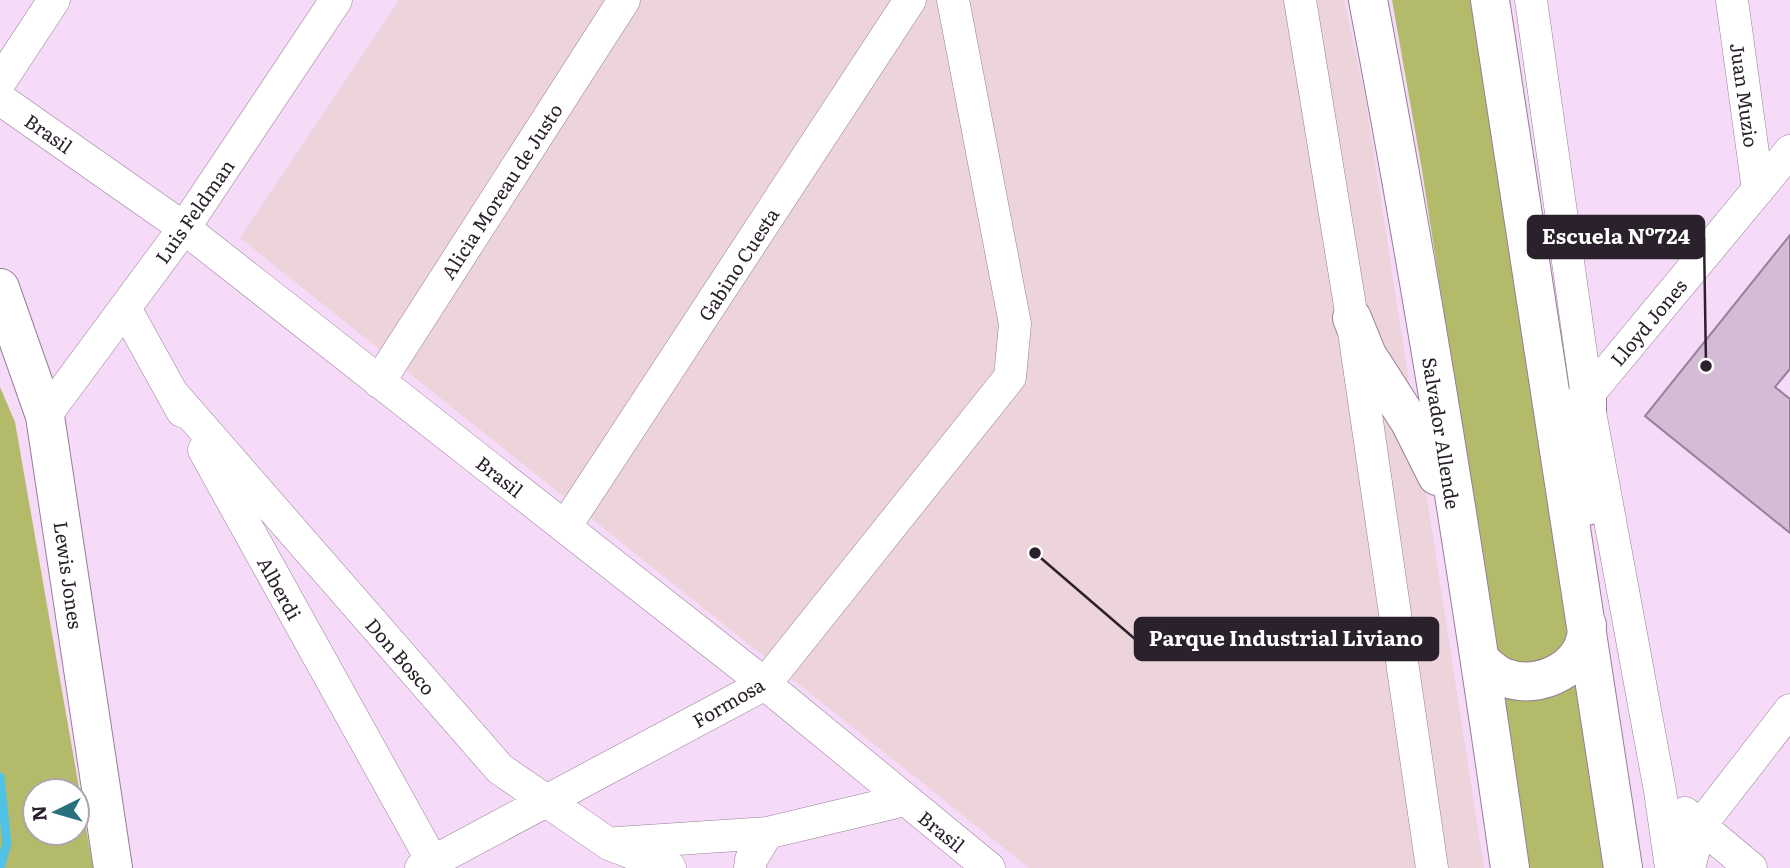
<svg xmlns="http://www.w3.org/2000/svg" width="1790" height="868" font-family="Literata,serif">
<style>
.industrial{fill:#edd3da}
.green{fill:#b3bb6a;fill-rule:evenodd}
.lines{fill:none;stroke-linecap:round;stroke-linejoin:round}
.stream{stroke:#50c2e6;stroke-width:9}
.building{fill:#d4bbd6;stroke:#98809a;stroke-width:2}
.street-casing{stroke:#967e98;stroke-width:33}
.secondary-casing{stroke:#967e98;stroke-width:40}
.street{stroke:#fff;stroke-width:32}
.secondary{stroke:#fff;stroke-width:38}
.labels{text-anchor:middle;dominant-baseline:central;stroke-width:6;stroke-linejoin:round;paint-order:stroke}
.street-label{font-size:19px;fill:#2b212c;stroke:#fff}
.leader{fill:none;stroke:#2b212c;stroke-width:2.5}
.callout-dot{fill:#2b212c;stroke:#fff;stroke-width:2.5}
.callout{fill:#2b212c;stroke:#2b212c;stroke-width:2.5}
.callout-label{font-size:21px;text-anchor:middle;font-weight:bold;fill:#fff}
</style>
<rect width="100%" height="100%" fill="#f5dbf7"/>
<!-- industrial -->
<path class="industrial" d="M399 0H1344L1365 97 1484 868H1029L240 238Z"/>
<!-- green -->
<path class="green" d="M1392 0H1473L1607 868H1529L1422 170Z
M0 387 15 422 93 868H0ZM77 791V833H35V791Z"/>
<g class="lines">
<!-- stream -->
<path class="stream" d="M0 777 7 843 0 868"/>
</g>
<!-- building -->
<path class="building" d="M1790 235V369L1775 387 1790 399V533L1645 416Z"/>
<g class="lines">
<!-- street casing -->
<g class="street-casing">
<path id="street" d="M1300 0 1352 318 1432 868
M1531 0 1587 396 1660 791 1671 868
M1732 0 1758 190
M0 82 54 0
M0 99 184 228 765 684 989 868
M125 308 182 411
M379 382 624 0
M173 394 500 769 609 844 670 868
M1587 396 1790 151
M45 416 184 228 336 0
M204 450 436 868
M565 527 910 0
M1685 813 1751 868
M617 843 767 833 905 800
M421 868 765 684 1010 377 1015 324 953 0
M750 868 751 860 767 833
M1689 868 1700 826 1790 710"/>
</g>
<!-- secondary casing -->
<g class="secondary-casing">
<path id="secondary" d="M1368 0C1423 288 1469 578 1510 868
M1490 0 1623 868
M0 288 45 416 113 868
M1352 318 1367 355 1410 422 1437 476
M1587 396V506
M1481 661C1487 666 1495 674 1503 677 1540 692 1588 667 1587 625"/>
</g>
<!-- street -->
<use href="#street" class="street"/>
<!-- secondary -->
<use href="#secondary" class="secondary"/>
</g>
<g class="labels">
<!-- street labels -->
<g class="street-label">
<text transform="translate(1745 95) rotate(82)">Juan Muzio</text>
<text transform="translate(49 133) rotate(35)">Brasil</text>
<text transform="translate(501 191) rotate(-57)">Alicia Moreau de Justo</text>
<text transform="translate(194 211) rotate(-55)">Luis Feldman</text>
<text transform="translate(738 264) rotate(-57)">Gabino Cuesta</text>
<text transform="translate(1648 322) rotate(-50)">Lloyd Jones</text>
<text transform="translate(1442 433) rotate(81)">Salvador Allende</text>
<text transform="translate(500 476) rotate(38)">Brasil</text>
<text transform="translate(69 575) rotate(82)">Lewis Jones</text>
<text transform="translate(280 588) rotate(61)">Alberdi</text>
<text transform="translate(401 656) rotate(49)">Don Bosco</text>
<text transform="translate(728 702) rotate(-30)">Formosa</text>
<text transform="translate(942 831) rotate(39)">Brasil</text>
</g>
</g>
<!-- callouts -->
<path class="leader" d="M1706 366L1704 237M1035 553L1135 639"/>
<g class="callout-dot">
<circle cx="1706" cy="366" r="7"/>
<circle cx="1035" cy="553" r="7"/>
</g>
<g class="callout">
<rect x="1528" y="216" width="176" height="42" rx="7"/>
<rect x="1135" y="618" width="303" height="42" rx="7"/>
</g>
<g class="callout-label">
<text x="1616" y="244">Escuela Nº724</text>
<text x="1286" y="646">Parque Industrial Liviano</text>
</g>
<!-- north arrow -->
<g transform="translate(56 812) rotate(265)"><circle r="33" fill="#ffffff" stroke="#aaa6ab" stroke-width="2"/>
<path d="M0-5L12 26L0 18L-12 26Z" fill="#28707c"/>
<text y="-10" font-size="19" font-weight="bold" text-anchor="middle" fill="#2b212c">N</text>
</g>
</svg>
